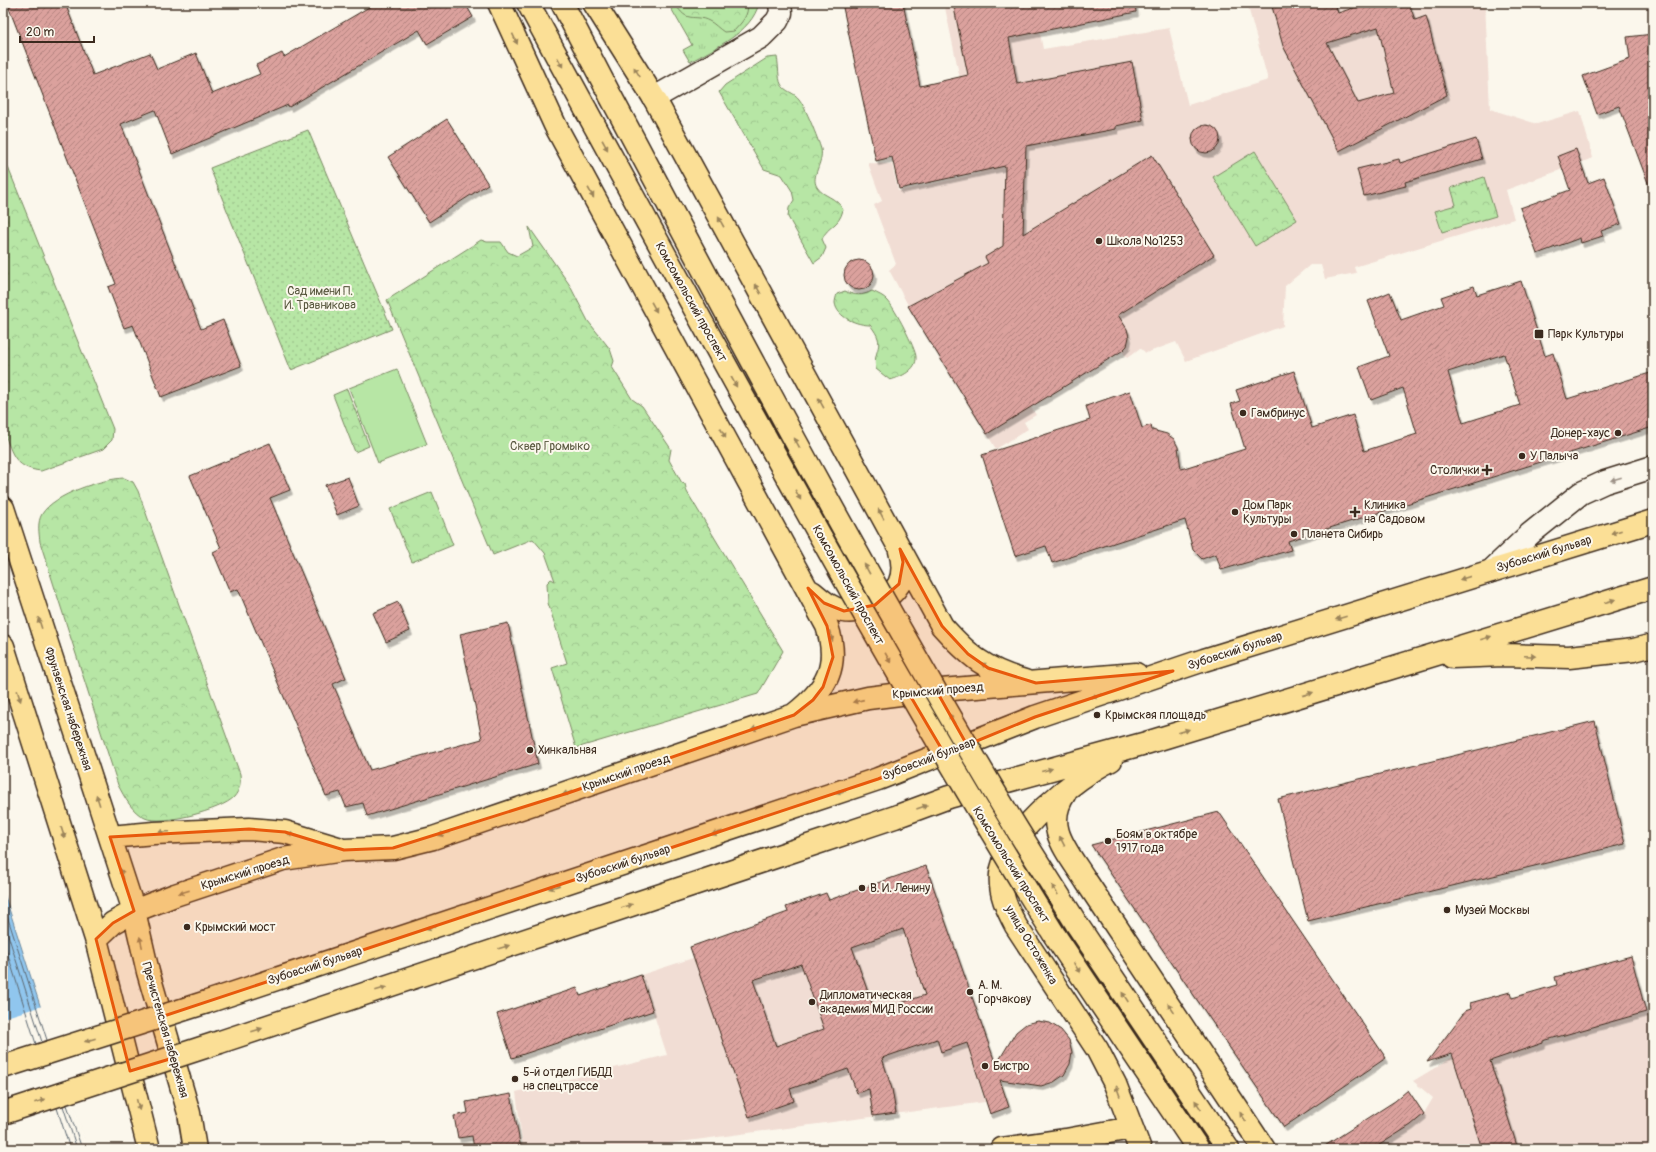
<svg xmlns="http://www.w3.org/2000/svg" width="1656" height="1152" font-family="Pangolin,sans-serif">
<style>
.built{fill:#f1ddd4}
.grass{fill:url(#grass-tufts);stroke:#798862}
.forest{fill:url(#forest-crowns);stroke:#798862}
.garden{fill:url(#garden-dots);stroke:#798862}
.pitch{fill:#b7e6a5;stroke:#798862}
.water{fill:#90c6ee;stroke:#6e889b}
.pier{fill:#fbf7ec}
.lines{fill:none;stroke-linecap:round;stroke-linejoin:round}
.shore{stroke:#5d6871;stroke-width:1}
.building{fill:url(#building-hatch);stroke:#3b2a1e;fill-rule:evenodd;filter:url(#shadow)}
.minor-casing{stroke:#3b2a1e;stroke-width:25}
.major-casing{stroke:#3b2a1e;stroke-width:25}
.minor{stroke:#fbf7ec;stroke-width:22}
.major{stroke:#fbdf96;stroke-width:22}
.major-bridge-casing{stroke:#3b2a1e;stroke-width:25;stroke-linecap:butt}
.major-bridge{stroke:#fbdf96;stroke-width:22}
.oneway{fill:#9b845a}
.oneway2{fill:#9b9085}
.marked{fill:#e8590c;fill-opacity:0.2;stroke:#e8590c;stroke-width:3;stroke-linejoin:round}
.poi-dot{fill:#3b2a1e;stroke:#fbf7ec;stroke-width:1.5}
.labels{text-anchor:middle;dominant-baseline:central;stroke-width:4;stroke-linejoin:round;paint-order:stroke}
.poi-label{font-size:12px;fill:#3b2a1e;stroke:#fbf7ec;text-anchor:start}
.park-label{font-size:12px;fill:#5a5940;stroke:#fbf7ec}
.street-label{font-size:12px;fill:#3b2a1e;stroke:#fbf7ec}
</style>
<defs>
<pattern id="grass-tufts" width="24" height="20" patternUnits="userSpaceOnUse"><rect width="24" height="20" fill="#b7e6a5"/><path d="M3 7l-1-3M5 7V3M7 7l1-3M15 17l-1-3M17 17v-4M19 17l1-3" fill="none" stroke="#9ec58e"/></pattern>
<pattern id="forest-crowns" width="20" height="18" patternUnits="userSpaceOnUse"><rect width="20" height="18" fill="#b7e6a5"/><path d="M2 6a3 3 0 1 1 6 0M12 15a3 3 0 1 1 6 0" fill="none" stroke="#9ec58e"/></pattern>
<pattern id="garden-dots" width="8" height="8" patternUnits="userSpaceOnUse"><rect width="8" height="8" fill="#b7e6a5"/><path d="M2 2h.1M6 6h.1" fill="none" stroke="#9ec58e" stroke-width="1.8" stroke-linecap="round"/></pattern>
<pattern id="building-hatch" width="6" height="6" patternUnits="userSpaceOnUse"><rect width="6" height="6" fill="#dba19d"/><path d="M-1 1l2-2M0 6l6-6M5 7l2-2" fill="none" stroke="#b3837f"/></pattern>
<filter id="shadow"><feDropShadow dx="2.5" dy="4.5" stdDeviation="0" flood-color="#0004"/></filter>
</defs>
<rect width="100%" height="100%" fill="#fbf7ec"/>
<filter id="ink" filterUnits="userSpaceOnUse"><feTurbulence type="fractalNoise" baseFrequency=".025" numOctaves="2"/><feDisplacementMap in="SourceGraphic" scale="8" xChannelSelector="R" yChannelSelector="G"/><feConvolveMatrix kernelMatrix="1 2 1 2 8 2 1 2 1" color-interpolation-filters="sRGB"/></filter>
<g filter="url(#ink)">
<!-- built -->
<path class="built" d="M944 3H1034L1043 49 1169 28 1188 105 1268 80 1247 3H1485L1490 109 1537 124 1580 111 1593 158 1506 190 1514 219 1354 267 1356 273 1325 279 1321 265H1310L1285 286 1283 326 1186 361 1176 342 1146 353 1140 348 1127 358 1122 351 1031 407 1036 415 1024 422 1028 429 996 449 908 305 889 270 896 264 874 205 882 201 868 163 892 164 898 191 980 173Z
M926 866 986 1037 984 1049 970 1054 985 1102 627 1149H523L516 1092 667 1055 641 975 693 958 690 947 788 912 786 907 826 893 829 900Z
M1653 1010V1149H1373L1423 1115 1433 1098 1413 1081 1453 1057 1490 1061 1571 1033Z"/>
<!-- grass -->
<path class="grass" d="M668 3H759C752 33 714 48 690 62L683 50 692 45Z"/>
<!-- forest -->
<path class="forest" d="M675 3H747C750 15 741 23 734 31L724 32C719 29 714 23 709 21 694 13 687 25 675 3Z
M777 57C779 66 778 78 781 84 785 92 794 92 799 99 805 106 818 139 821 149 824 163 810 176 817 187 823 197 836 196 843 210 839 227 828 225 822 239L826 248 822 257 814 263 788 217 789 208 794 200 792 191 782 175 764 169 719 92 725 85 767 58Z
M1255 151 1297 220 1255 246 1213 177Z
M3 155 113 429 112 440 103 449 41 471C13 468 11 451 3 428Z
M1484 177 1496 216 1442 232 1435 211 1456 205 1451 188Z
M529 227 569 284 588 321 610 349 614 361 612 367 632 399 642 406 671 449 669 460 682 483 685 484 687 492 783 651 758 694 576 748 552 668 567 663 548 603 547 583 551 579 555 581 545 553 533 539 493 555 387 300 481 240 487 242H501L508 252 517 256 533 247Z
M845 291C855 296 862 296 872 291 878 294 884 296 888 301 894 307 916 349 916 357 917 370 901 377 890 380L876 369C872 348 888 347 870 325 858 325 837 318 835 303 835 301 836 297 837 294Z
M347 389 369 446 355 452 333 395Z
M124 478 133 482 138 491 240 774C241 782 240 790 234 797 222 810 161 826 145 818 132 812 125 798 118 785L40 542C39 533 37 522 42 514 54 494 102 479 124 478Z
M432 492 453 545 412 562 390 509Z"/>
<!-- garden -->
<path class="garden" d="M308 130 392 329 291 370 210 168Z"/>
<!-- pitch -->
<path class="pitch" d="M397 369 427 444 378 463 349 388Z"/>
<!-- water -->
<path class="water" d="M3 890 86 1149H3Z"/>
<!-- pier -->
<path class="pier" d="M42 1006 86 1144 69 1149H3V1018Z"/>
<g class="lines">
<!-- shore -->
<path class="shore" d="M3 903 47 1040
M3 919 42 1042
M3 939 36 1044
M67 1105 82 1149
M63 1106 77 1149
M57 1108 70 1149"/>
</g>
<!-- building -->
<path class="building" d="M7 3H65L93 75 150 53 157 69 196 53 212 94 260 74 256 65 282 53 284 57 376 3H465L473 17 427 44 419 30 289 107 288 105 172 154 155 110 121 124 201 329 223 320 241 366 161 397 133 325 124 328 108 287 116 284Z
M842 3H903L920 86 968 75 953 3H1135L1136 12 1009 38 1017 84 1132 62 1143 120 1116 126V129L1026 146 1023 234 1152 155 1214 255 1118 315 1127 329 1129 337 1127 346 1122 351 987 434 908 306 988 263 985 257 1003 246 1005 166 899 189 892 157 876 161Z
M1271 3H1335L1338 13 1368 3H1409L1415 20 1426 16 1447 95 1339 151 1283 46ZM1378 27 1394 93 1358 103 1327 43Z
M1653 34V190L1651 191 1619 106 1597 114 1583 76 1630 59 1627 37Z
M447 119 488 184 429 222 388 157Z
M1192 139a14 14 0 1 1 28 0a14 14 0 1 1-28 0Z
M1476 139 1482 159 1405 182 1406 186 1364 196 1357 169 1399 159 1400 163Z
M1576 149 1588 183 1604 177 1621 224 1601 231 1603 236 1581 243 1580 238 1537 254 1520 208 1570 190 1558 156Z
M844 275a15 15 0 1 1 30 0a15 15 0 1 1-30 0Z
M1521 281 1545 356 1553 353 1567 399 1653 372V427L1288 541 1291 550 1221 570 1216 554 1202 559 1193 550 1185 520 1052 563 1046 546 1015 556 982 455 1090 420 1086 406 1130 391 1142 428 1151 425 1152 430 1167 434 1174 439 1178 447 1181 469 1245 449 1231 404 1240 401 1236 390 1294 371 1312 428 1353 415 1364 451 1417 434 1403 388 1371 400 1359 367 1389 356 1368 301 1390 292 1401 320 1444 305 1441 297 1474 286 1477 295ZM1504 354 1520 405 1463 423 1448 372Z
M270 443 290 490 270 498 346 678 333 684 370 770 482 739 460 634 508 623 538 764 367 816 363 803 346 807 340 792 326 796 238 589 230 592 213 552 221 548 190 476Z
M348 477 359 506 337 515 325 485Z
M398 602 410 631 386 642 373 613Z
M1595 721 1625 844 1308 921 1278 799Z
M1219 812 1386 1058 1284 1127 1091 845Z
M926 866 996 1065 1016 1032 1026 1024 1038 1021 1050 1023 1061 1030 1069 1040 1072 1052 1070 1064 1064 1075 1054 1082 1041 1086 1000 1080 1009 1107 990 1114 967 1043 941 1052 937 1039 882 1058 892 1089 896 1113 873 1116 869 1089 857 1093 848 1069 790 1089 794 1101 749 1117 690 947 788 912 786 907 826 893 829 900ZM903 929 925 995 875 1012 852 947ZM801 964 824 1029 776 1046 753 980Z
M1631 956 1646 1012 1543 1041V1043L1490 1061 1518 1149H1482L1452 1054 1427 1062 1465 1011 1471 1009 1470 1003 1510 992 1512 998 1557 985 1555 977Z
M641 975 653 1011 512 1058 497 1014 577 988 580 996Z
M1408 1090 1424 1114 1411 1125 1373 1149H1320L1395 1101Z
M511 1094 521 1149H474L472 1136 458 1138 454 1116 468 1113 466 1102Z"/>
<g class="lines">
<!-- minor casing -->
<g class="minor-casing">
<path id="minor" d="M654 98 761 37 777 21 781 13 780 3
M1491 571 1530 534 1581 493 1605 482 1653 467"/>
</g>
<!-- major casing -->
<g class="major-casing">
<path id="major" d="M499 3 555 125 827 626C840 666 827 689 795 714
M528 3 586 110
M562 3 611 97
M594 3 654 98 942 626C969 656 985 670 1025 681
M3 508 134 911 148 972 189 1113 195 1149
M812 592C822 600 830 608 843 611 863 614 889 601 899 584 904 574 903 562 900 551
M3 646 96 939 149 1149
M1452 657 1504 655 1569 657 1634 650 1653 645
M1111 760C1076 777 1006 832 1001 874 999 893 1007 909 1016 926L1097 1049 1115 1084 1140 1149
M1065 793C1042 826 1068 852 1086 881L1264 1149
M110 837 154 833 249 829 285 832 338 848
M1076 923 1228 1149
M1055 936 1198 1149
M96 939 113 923 134 911 175 895 283 859 344 850 393 848 433 838 794 715 868 698 916 692 1136 674
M207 1002 878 779 1035 717 1204 660 1653 521
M220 1042 895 817 949 797 1146 743 1653 588
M1002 1149 1066 1140 1131 1128"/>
</g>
<!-- minor -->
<use href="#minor" class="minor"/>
<!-- major -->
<use href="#major" class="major"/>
<!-- major-bridge casing -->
<g class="major-bridge-casing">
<path id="major-bridge" d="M611 97C738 335 864 574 1003 806 1026 845 1052 884 1076 923
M586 110C738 388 888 667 1055 936
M3 1067 207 1002
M3 1113 220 1042"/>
</g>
<!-- major-bridge -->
<use href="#major-bridge" class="major-bridge"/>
</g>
<!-- one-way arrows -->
<defs><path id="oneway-solid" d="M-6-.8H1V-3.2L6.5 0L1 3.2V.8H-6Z"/></defs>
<g class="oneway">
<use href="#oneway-solid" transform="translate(515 39) rotate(65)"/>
<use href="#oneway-solid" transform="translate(560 62) rotate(61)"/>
<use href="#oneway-solid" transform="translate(637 72) rotate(-122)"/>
<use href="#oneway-solid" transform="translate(605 145) rotate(61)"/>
<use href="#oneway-solid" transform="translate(591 193) rotate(61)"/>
<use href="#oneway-solid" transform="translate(721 222) rotate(-119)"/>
<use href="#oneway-solid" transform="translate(758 289) rotate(-119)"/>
<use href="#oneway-solid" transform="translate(654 307) rotate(61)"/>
<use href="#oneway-solid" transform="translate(734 382) rotate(61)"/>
<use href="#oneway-solid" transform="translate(821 403) rotate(-119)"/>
<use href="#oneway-solid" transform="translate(723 433) rotate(61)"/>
<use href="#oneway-solid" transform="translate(797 443) rotate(-119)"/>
<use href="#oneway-solid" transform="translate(798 495) rotate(61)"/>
<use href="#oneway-solid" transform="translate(881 514) rotate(-118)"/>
<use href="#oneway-solid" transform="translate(1616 532) rotate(163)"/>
<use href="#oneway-solid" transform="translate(867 569) rotate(-119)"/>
<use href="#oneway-solid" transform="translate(1465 578) rotate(163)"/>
<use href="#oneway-solid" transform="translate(1610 601) rotate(-17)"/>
<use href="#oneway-solid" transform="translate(1341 618) rotate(163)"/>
<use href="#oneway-solid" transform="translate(40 623) rotate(-108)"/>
<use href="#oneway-solid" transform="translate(831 636) rotate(74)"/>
<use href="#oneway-solid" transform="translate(1486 638) rotate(-17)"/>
<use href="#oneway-solid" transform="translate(1530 656) rotate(2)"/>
<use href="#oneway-solid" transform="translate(888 658) rotate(61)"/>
<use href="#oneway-solid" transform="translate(986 666) rotate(-149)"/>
<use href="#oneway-solid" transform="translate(1308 694) rotate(-17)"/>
<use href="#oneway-solid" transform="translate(19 696) rotate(72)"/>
<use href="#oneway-solid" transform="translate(1097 696) rotate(161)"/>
<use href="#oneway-solid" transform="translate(858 701) rotate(167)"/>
<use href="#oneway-solid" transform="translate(952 719) rotate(-120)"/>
<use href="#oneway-solid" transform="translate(757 728) rotate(161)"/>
<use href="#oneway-solid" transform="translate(1184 731) rotate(-17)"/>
<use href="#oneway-solid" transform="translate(1047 770) rotate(-15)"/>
<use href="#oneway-solid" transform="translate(841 792) rotate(162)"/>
<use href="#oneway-solid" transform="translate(568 793) rotate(161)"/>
<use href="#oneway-solid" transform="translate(98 800) rotate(-108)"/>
<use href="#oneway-solid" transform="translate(922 807) rotate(-20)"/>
<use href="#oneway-solid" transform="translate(164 832) rotate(178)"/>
<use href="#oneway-solid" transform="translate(63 833) rotate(72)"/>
<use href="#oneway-solid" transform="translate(717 833) rotate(162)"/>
<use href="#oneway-solid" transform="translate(444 834) rotate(162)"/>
<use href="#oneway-solid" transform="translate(293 835) rotate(-164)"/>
<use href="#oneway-solid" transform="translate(1062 841) rotate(-117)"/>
<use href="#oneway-solid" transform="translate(122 874) rotate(-108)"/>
<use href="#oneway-solid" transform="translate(554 887) rotate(162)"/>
<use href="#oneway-solid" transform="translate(1055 890) rotate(-122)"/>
<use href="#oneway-solid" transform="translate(184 892) rotate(162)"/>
<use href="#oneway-solid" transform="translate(627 906) rotate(-18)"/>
<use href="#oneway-solid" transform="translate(431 928) rotate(162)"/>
<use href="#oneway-solid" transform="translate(141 942) rotate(-103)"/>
<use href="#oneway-solid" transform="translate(504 947) rotate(-18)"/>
<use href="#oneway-solid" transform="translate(1077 968) rotate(57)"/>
<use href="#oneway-solid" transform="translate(381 989) rotate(-18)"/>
<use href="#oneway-solid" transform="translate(1125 997) rotate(-123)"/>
<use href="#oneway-solid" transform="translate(1171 1008) rotate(-124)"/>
<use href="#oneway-solid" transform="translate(257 1030) rotate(-18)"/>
<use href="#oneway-solid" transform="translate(90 1040) rotate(162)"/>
<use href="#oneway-solid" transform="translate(1118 1091) rotate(-110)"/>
<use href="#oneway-solid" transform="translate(40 1101) rotate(-18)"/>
<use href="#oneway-solid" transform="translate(138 1105) rotate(76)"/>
<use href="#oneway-solid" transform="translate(1198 1105) rotate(-124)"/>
<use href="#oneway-solid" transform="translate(1243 1117) rotate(-124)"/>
</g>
<use class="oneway2" href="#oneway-solid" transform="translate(1616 479) rotate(163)"/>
</g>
<!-- marked area -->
<path class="marked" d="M900 549 942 626 968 654 988 668 1036 683 1173 671 1035 717 967 745 936 690 908 692 944 753 878 779 161 1017 173 1058 130 1071 96 939 113 923 134 911 110 837 249 829 285 832 344 850 393 848 568 793 794 715 813 700 823 687 833 657 827 626 808 588 824 603 844 611 875 605 899 584 903 562Z"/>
<!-- markers -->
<g class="poi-dot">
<circle cx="1099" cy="241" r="4"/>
<rect x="1534" y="329" width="10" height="10" rx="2"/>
<circle cx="1243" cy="413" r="4"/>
<circle cx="1618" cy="433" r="4"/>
<circle cx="1522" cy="456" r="4"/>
<path d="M1485 464h4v4h4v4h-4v4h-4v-4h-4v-4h4z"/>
<circle cx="1235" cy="512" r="4"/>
<path d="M1353 506h4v4h4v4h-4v4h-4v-4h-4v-4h4z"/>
<circle cx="1294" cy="534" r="4"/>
<circle cx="1097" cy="715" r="4"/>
<circle cx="530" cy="750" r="4"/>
<circle cx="1108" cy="841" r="4"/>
<circle cx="862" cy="888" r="4"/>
<circle cx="1447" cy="910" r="4"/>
<circle cx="187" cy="927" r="4"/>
<circle cx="970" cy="992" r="4"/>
<circle cx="812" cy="1002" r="4"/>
<circle cx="985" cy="1066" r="4"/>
<circle cx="515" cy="1079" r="4"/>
</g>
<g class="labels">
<!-- poi labels -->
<g class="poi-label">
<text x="1107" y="241">Школа №1253</text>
<text x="1548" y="334">Парк Культуры</text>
<text x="1251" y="413">Гамбринус</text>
<text x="1610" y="433" text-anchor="end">Донер-хаус</text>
<text x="1530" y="456">У Палыча</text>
<text x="1479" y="470" text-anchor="end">Столички</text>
<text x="1243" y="505">Дом Парк<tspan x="1243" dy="14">Культуры</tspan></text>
<text x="1364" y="505">Клиника<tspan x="1364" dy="14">на Садовом</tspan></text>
<text x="1302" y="534">Планета Сибирь</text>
<text x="1105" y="715">Крымская площадь</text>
<text x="538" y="750">Хинкальная</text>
<text x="1116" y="834">Боям в октябре<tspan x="1116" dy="14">1917 года</tspan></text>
<text x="870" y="888">В. И. Ленину</text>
<text x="1455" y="910">Музей Москвы</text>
<text x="195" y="927">Крымский мост</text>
<text x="978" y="985">А. М.<tspan x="978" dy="14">Горчакову</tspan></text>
<text x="820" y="995">Дипломатическая<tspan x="820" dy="14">академия МИД России</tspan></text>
<text x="993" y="1066">Бистро</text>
<text x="523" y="1072">5-й отдел ГИБДД<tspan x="523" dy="14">на спецтрассе</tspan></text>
</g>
<!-- park labels -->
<g class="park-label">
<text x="320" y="291">Сад имени П.<tspan x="320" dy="14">И. Травникова</tspan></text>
<text x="550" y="446">Сквер Громыко</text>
</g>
<!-- street labels -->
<g class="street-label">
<text transform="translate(691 302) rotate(61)">Комсомольский проспект</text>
<text transform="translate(1544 554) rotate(-17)">Зубовский бульвар</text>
<text transform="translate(848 585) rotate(61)">Комсомольский проспект</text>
<text transform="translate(1235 651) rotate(-18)">Зубовский бульвар</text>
<text transform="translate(938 691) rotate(-5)">Крымский проезд</text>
<text transform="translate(68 709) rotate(72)">Фрунзенская набережная</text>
<text transform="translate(929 759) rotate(-21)">Зубовский бульвар</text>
<text transform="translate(626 773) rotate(-19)">Крымский проезд</text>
<text transform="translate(623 864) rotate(-18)">Зубовский бульвар</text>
<text transform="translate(1011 865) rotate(58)">Комсомольский проспект</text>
<text transform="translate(245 873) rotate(-17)">Крымский проезд</text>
<text transform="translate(1031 945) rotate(59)">улица Остоженка</text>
<text transform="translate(315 966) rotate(-18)">Зубовский бульвар</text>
<text transform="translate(165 1030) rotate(74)">Пречистенская набережная</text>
</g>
</g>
<!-- margin -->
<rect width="1656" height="1152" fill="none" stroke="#fbf7ec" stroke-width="16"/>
<rect x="8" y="8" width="1640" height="1136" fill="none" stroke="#3b2a1e" stroke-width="1.5" filter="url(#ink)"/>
<!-- scale -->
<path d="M20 36v6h74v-6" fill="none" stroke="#3b2a1e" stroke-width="2"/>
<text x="26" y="36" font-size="12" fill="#3b2a1e" stroke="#fbf7ec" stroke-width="3" paint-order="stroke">20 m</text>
</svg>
